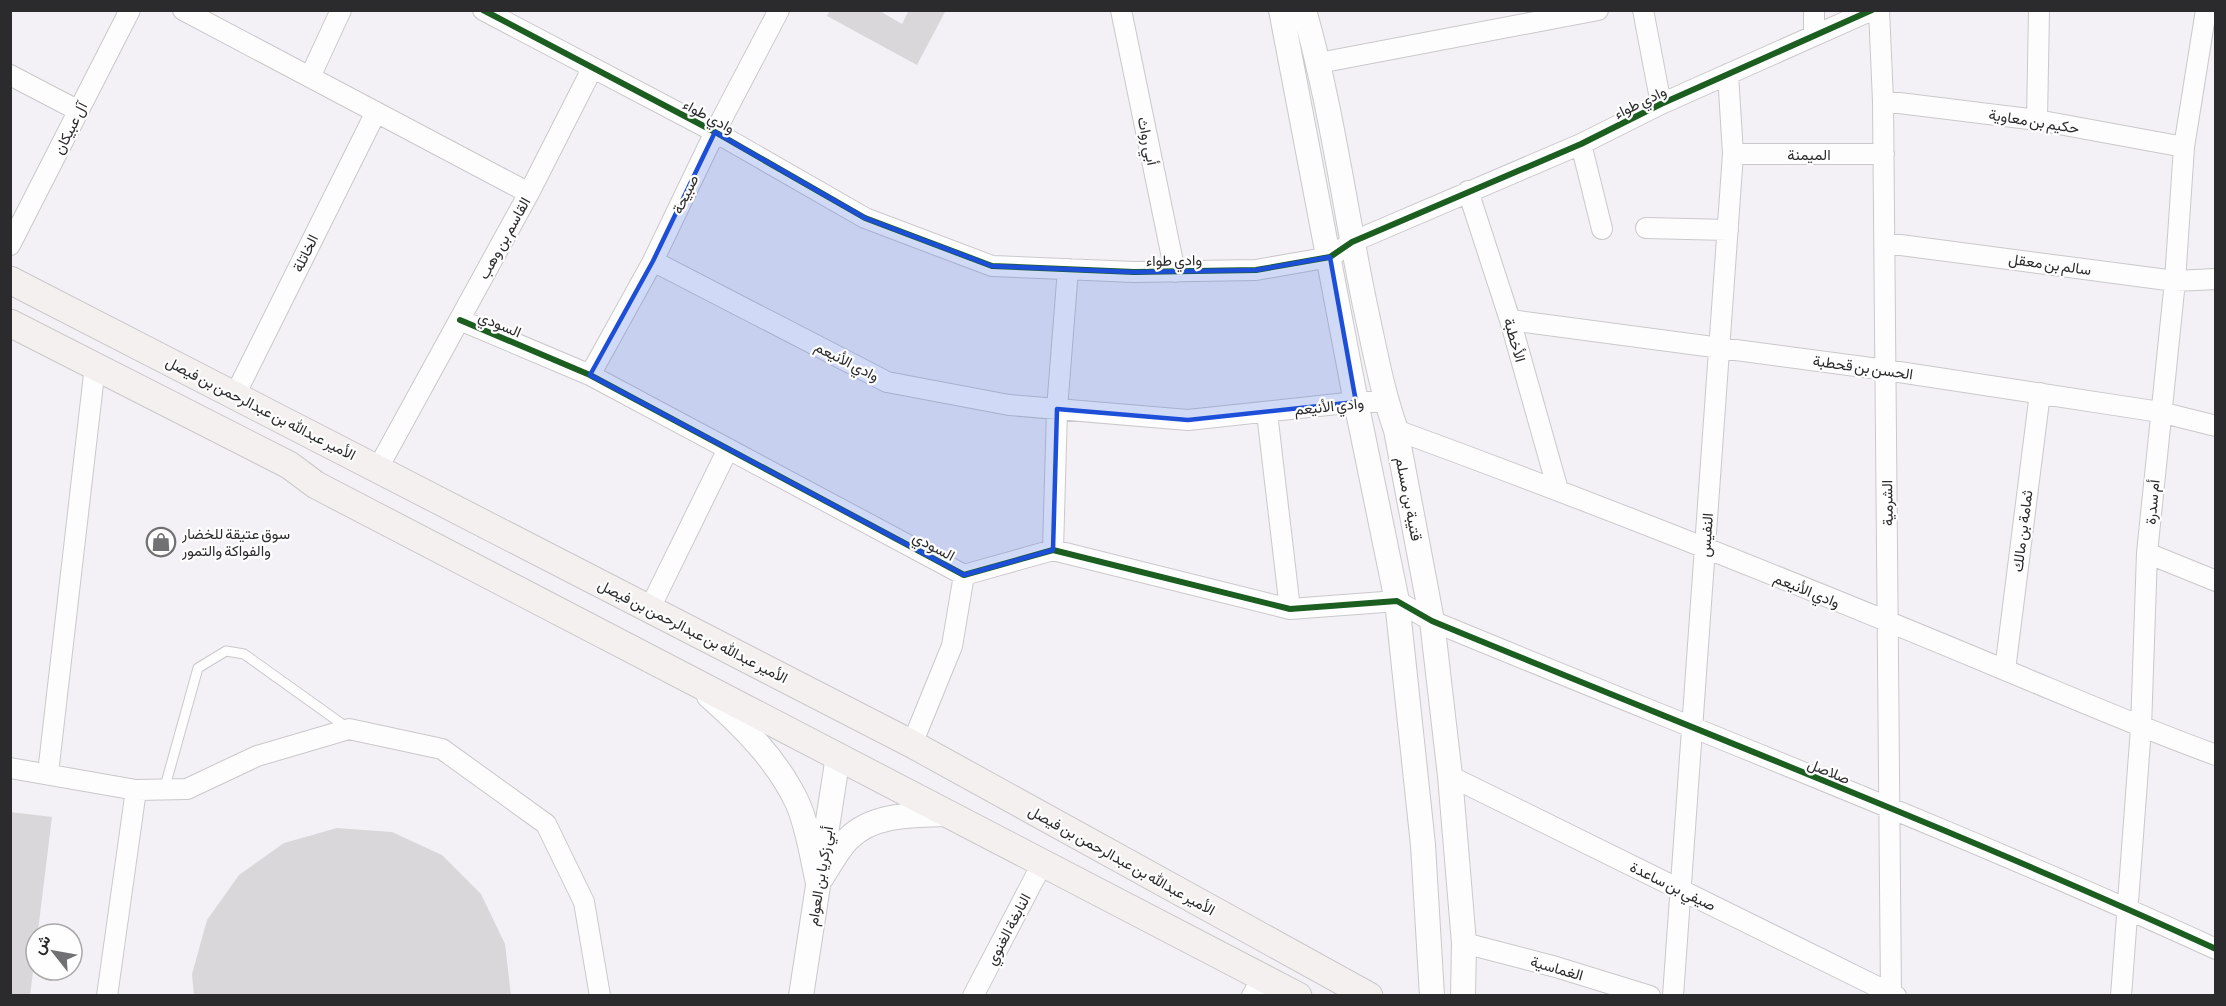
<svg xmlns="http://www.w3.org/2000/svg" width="2226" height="1006" font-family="'Asap Condensed',Vazirmatn,sans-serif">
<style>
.building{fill:#d9d7da}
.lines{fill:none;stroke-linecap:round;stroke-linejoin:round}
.service-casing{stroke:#cac8cb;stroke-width:11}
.minor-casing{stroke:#cac8cb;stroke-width:22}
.tertiary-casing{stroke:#cac8cb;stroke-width:26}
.secondary-casing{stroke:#cac8cb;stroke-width:29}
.service{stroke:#fdfdfe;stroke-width:9}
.minor{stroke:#fdfdfe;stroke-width:20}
.tertiary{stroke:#fdfdfe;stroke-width:24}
.secondary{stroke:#f3f0ef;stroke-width:27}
.cycleway-casing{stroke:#fefefe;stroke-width:10}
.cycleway{stroke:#1b5e20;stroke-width:6}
.marked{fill:#1d4ed8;fill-opacity:0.2;stroke:#1d4ed8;stroke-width:4.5;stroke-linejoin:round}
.labels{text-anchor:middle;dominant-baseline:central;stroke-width:4.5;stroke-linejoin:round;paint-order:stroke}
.street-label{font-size:15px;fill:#2b2a2c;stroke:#fefefe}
.poi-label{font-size:15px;fill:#2b2a2c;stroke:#fefefe;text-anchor:start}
</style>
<rect width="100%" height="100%" fill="#f3f1f5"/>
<!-- building -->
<path class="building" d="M830 10H878L902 24 909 10H946L917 65 827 16Z
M10 812 52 817 30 996H10Z
M337 828 392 832 442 855 481 894 505 944 511 996H194L192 974 207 920 239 875 284 843Z"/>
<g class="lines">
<!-- service casing -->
<g class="service-casing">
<path id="service" d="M164 790 198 668 226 651 244 654 349 729"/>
</g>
<!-- minor casing -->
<g class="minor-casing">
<path id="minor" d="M183 10 529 193
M483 10 715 132 865 218 992 266 1134 272 1256 270 1330 257 1352 242 1581 144 1661 104 1872 10
M1121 10 1175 272
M1643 10 1661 104
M1814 10V35
M1879 10 1883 101 1891 996
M1319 63 1598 10
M10 75 79 111
M310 77 341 10
M1883 101 2037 120 2184 147
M2037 120 2039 10
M1581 144 1602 229
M1733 154H1884
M1468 191 1510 320 1558 490
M1646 228 1728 230
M1885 243 2175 281 2216 279
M10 245 130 10
M653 261 887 382 1009 405 1188 420 1356 402H1385
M460 320 590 375 964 575 1053 550 1290 609 1397 601 1432 621C1693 729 1958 831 2216 949
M1510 320 1886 370 2160 412 2216 426
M590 375 653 261 715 132 779 10
M235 395 376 112
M1267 413 1290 609
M1396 430C1601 505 1804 586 2005 670 2075 699 2144 729 2216 755
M378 468 529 193 592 69
M1053 550 1057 409 1068 269
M2147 553 2216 581
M650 608 728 449
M2005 670 2040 393
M912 744 952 646 964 575
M10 768 136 790 187 789 257 756 349 729 442 749 546 824 584 902 600 996
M48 773 95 366
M1450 776 1896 996
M1464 943 1556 967 1650 996
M107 996 136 790
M973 996 1043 862
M1252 996 1263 977
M1673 996 1733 154 1728 74
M2121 996 2141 728 2147 553 2175 281 2184 147 2206 10"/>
</g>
<!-- tertiary casing -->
<g class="tertiary-casing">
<path id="tertiary" d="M1281 10 1356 402 1397 601 1423 845 1432 996
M1304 10C1332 108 1345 211 1366 310 1375 351 1382 391 1396 430L1432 621 1450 776 1464 943 1463 996
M709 696C744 727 777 760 797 802 808 826 812 857 818 883
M822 877C830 865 838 849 848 839 874 813 916 815 950 814
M801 996 838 756"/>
</g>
<!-- secondary casing -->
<g class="secondary-casing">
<path id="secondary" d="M10 280 912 744 1369 996
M10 323 289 465 316 485 1298 996"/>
</g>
<!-- service -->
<use href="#service" class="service"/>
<!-- minor -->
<use href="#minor" class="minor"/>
<!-- tertiary -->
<use href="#tertiary" class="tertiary"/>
<!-- secondary -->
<use href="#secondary" class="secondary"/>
<!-- cycleway casing -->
<g class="cycleway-casing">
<path id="cycleway" d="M483 10 715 132 865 218 992 266 1134 272 1256 270 1330 257 1352 242 1581 144 1661 104 1872 10
M460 320 590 375 964 575 1053 550 1290 609 1397 601 1432 621C1693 729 1958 831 2216 949"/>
</g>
<!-- cycleway -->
<use href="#cycleway" class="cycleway"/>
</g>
<!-- marked area -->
<path class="marked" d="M715 132 865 218 992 266 1134 272 1256 270 1330 257 1356 402 1188 420 1057 409 1053 550 964 575 590 375 653 261Z"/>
<!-- icons -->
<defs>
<g id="shop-ring" transform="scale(1.5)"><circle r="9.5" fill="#fefefe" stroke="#717072" stroke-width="1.5"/><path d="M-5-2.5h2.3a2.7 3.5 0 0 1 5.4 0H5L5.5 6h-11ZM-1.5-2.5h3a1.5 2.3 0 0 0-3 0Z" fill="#717072"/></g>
</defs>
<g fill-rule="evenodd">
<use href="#shop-ring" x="161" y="542"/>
</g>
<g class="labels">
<!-- street labels -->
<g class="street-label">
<text transform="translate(1640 102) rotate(-26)">وادي طواء</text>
<text transform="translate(709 116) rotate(28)">وادي طواء</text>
<text transform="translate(2034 121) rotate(9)">حكيم بن معاوية</text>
<text transform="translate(70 128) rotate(-63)">آل عبيكان</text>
<text transform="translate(1148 141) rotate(78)">أبي رواث</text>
<text x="1809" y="154">الميمنة</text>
<text transform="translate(685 194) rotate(-64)">صبيحة</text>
<text transform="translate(504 238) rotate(-61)">القاسم بن وهب</text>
<text transform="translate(305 253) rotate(-64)">الخاتلة</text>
<text transform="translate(1174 260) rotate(-1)">وادي طواء</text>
<text transform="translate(2050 264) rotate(8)">سالم بن معقل</text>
<text transform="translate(500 324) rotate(23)">السودي</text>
<text transform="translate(1515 340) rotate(74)">الأخطبة</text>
<text transform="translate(847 361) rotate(27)">وادي الأنيعم</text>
<text transform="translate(1863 367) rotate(8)">الحسن بن قحطبة</text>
<text transform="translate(1329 406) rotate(-6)">وادي الأنيعم</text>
<text transform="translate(261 408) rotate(27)">الأمير عبدالله بن عبدالرحمن بن فيصل</text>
<text transform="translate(1409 499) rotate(79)">قتيبة بن مسلم</text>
<text transform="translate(2152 502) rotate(-85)">أم سدرة</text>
<text transform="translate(1887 503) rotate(-91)">الشرمية</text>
<text transform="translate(2022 531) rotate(-83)">ثمامة بن مالك</text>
<text transform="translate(1706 535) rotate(-86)">النفيس</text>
<text transform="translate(934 546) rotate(28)">السودي</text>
<text transform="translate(1807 590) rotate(22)">وادي الأنيعم</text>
<text transform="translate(693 631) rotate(27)">الأمير عبدالله بن عبدالرحمن بن فيصل</text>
<text transform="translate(1829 771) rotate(22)">صلاصل</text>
<text transform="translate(1122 860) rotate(29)">الأمير عبدالله بن عبدالرحمن بن فيصل</text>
<text transform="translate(820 876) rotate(-81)">أبي زكريا بن العوام</text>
<text transform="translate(1673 886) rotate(26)">صيفي بن ساعدة</text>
<text transform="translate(1008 929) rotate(-62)">النابغة الغنوي</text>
<text transform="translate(1557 968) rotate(16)">الغماسية</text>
</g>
<!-- poi labels -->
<g class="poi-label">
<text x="182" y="533">سوق عتيقة للخضار<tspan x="182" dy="17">والفواكة والتمور</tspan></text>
</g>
</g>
<!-- border -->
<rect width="2226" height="1006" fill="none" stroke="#2b2a2c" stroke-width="24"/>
<!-- north arrow -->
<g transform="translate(54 952) rotate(301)"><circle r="28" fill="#fefefe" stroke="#aaa9aa" stroke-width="1.5"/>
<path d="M0-4.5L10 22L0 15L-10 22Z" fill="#717072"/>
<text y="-9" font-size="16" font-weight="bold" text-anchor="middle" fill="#2b2a2c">ش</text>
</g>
</svg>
